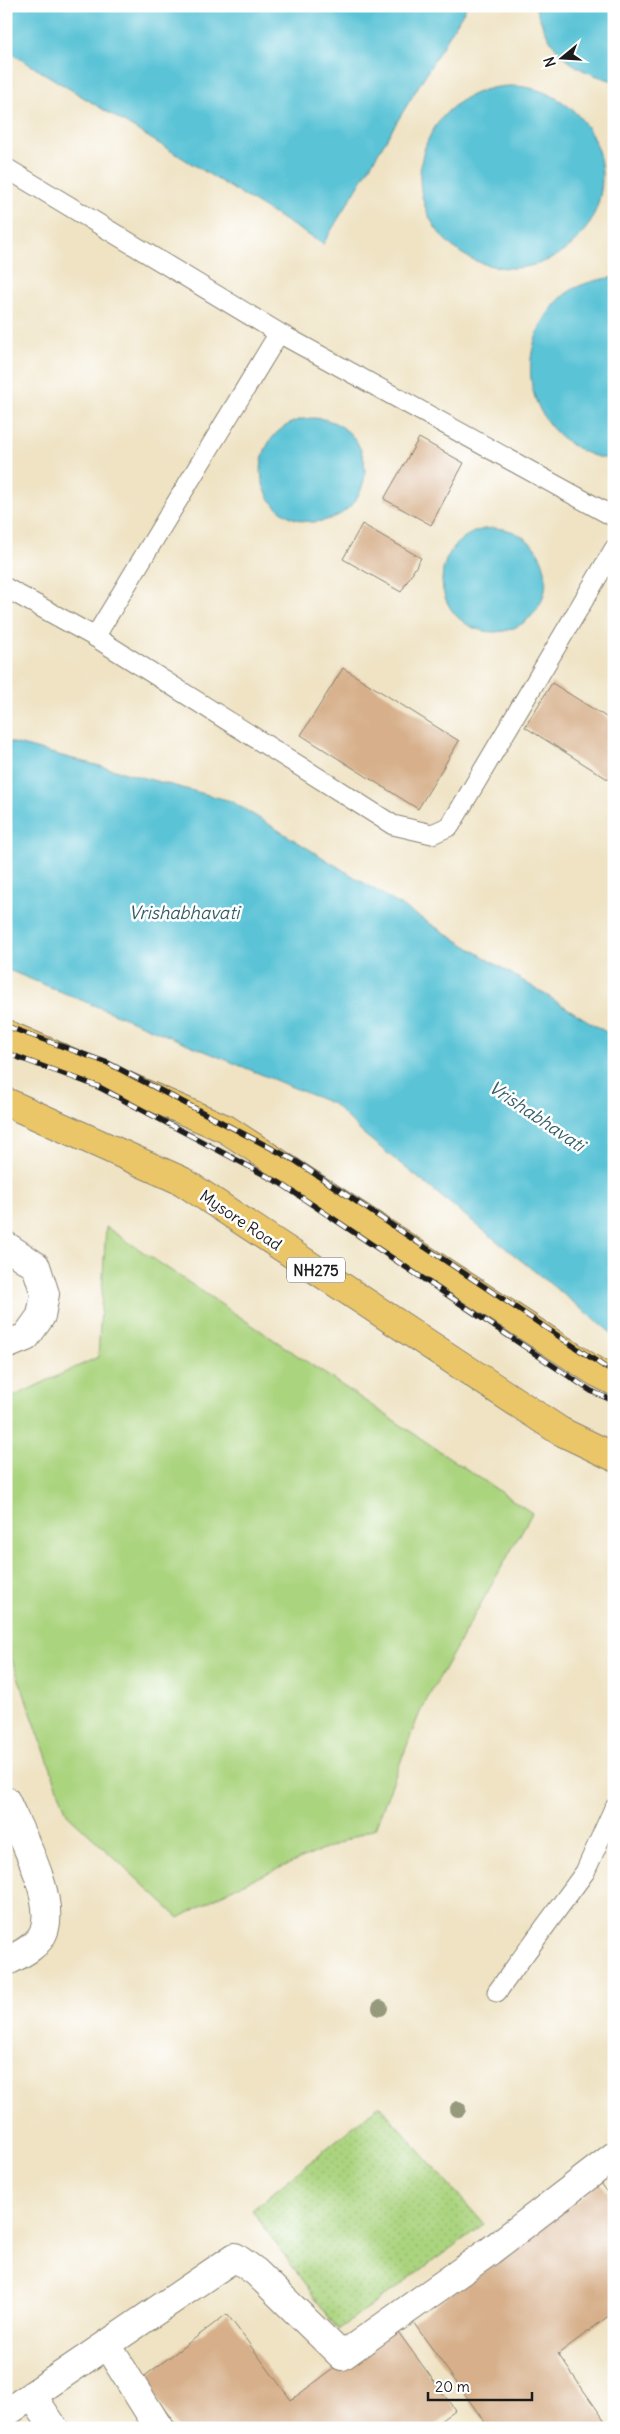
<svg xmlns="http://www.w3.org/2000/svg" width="620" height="2434" font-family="Delius,sans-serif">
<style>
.grass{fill:#abd47f;stroke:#64784e}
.park{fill:url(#park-dots);stroke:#64784e}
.water{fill:#5ac3d6;stroke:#3b7079}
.building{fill:#d7b08b}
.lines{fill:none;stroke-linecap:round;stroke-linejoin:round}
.service-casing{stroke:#868070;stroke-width:21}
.minor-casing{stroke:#868070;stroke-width:30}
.trunk-casing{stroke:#868070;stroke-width:30}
.service{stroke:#fff;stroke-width:19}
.minor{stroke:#fff;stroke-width:28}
.trunk{stroke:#ebc669;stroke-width:28}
.rail-casing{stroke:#1c1c1c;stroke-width:5.5}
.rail{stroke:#fff;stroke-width:4;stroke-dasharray:11;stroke-linecap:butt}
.tree{fill:#96997b}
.labels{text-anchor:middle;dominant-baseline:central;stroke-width:5;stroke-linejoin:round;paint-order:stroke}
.shield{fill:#fff;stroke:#606060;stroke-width:1}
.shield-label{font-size:15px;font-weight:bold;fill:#1c1c1c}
.street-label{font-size:16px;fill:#1c1c1c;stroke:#fff}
.water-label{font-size:18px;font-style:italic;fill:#355f66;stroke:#fff}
</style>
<defs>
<pattern id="park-dots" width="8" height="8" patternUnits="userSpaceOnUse" patternTransform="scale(1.25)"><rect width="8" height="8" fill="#abd47f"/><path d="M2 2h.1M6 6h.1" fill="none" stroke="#93b56d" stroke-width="1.8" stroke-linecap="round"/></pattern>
</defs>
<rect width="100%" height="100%" fill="#fff"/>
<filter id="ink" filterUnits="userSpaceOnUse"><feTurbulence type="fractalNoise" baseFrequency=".02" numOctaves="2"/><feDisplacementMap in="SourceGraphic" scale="10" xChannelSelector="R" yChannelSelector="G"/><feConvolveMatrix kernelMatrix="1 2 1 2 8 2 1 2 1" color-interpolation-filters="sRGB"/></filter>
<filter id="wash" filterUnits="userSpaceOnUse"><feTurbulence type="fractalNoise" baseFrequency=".0096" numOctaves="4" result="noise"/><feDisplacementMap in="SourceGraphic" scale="20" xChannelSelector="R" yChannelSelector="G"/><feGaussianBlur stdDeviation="1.12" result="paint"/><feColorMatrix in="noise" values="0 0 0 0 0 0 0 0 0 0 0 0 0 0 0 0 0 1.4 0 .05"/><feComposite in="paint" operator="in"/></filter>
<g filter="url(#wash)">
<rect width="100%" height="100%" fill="#efe3c4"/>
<!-- grass -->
<path class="grass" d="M106 1227 532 1513 420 1712 375 1828 239 1885 179 1918 67 1814 6 1643V1400L98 1357Z"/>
<!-- park -->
<path class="park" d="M379 2105 484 2224 338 2330 252 2210Z"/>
<!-- water -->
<path class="water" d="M6 6H467L323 244 6 50Z
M535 6H614V81C567 69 551 51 535 6Z
M420 177a91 91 0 1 1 182 0a91 91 0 1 1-182 0Z
M614 277V459C596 459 579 451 565 440 519 404 520 337 562 297 576 284 596 280 614 277Z
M261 470a52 52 0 1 1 104 0a52 52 0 1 1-104 0Z
M442 580a52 52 0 1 1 104 0a52 52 0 1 1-104 0Z
M6 741 231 801 614 1037V1335L361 1132 333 1104 6 969Z"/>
<g id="blocks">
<!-- building -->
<path class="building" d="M419 438 464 463 431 525 384 499Z
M362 524 421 558 401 592 343 559Z
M343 668 459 741 418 809 301 735Z
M552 683 614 722V783L525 727Z
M601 2183 614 2201V2312L558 2354 610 2428H489L413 2322Z
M227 2314 291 2400 393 2325 455 2410 431 2428H178L142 2378Z"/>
</g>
</g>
<g filter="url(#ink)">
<use href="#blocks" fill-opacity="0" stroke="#868070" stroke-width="1"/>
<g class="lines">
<!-- service casing -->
<g class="service-casing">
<path id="service" d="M6 168 279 333 614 517
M6 588 95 637 393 825 432 834 450 826 614 549
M95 637 279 333
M497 1992 585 1872 614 1808"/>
</g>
<!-- minor casing -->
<g class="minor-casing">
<path id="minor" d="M6 1246 36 1266 45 1294 41 1316 26 1337 6 1345
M6 1801C20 1833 56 1897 44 1931 39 1946 19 1955 6 1962
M107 2345 159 2428
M32 2395 54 2428
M6 2413 235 2257 256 2272 342 2356 490 2251 614 2156"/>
</g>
<!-- trunk casing -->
<g class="trunk-casing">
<path id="trunk" d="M6 1034 226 1129 596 1372 614 1381
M6 1102 182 1181 560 1431 614 1457"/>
</g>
<!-- service -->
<use href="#service" class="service"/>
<!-- minor -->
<use href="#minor" class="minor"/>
<!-- trunk -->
<use href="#trunk" class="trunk"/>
<!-- rail casing -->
<g class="rail-casing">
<path id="rail" d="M6 1026 108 1063 294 1160 614 1373
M6 1053 97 1086 280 1183 591 1391 614 1401"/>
</g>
<!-- rail -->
<use href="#rail" class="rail"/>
</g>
<!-- trees -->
<g class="tree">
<circle cx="380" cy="2008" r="8"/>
<circle cx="458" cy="2109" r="8"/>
</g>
</g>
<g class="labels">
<!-- shield labels -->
<rect class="shield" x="287" y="1257.5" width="58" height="25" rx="4"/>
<g class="shield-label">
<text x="316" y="1270">NH275</text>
</g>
<!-- street labels -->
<g class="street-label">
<text transform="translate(241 1220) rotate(34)">Mysore Road</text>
</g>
<!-- water labels -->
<g class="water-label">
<text x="184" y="912">Vrishabhavati</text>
<text transform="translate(537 1116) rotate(34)">Vrishabhavati</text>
</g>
</g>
<!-- margin -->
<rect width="620" height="2434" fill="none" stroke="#fff" stroke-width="25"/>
<!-- north arrow -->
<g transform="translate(562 58) rotate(252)" stroke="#ffffff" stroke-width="4" paint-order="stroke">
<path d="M0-4L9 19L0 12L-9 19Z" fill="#1c1c1c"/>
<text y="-8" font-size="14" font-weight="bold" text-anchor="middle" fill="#1c1c1c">N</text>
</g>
<!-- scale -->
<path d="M428 2392v8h104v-8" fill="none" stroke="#1c1c1c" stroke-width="2.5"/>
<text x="435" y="2392" font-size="15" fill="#1c1c1c" stroke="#ffffff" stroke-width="4" paint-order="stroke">20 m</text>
</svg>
